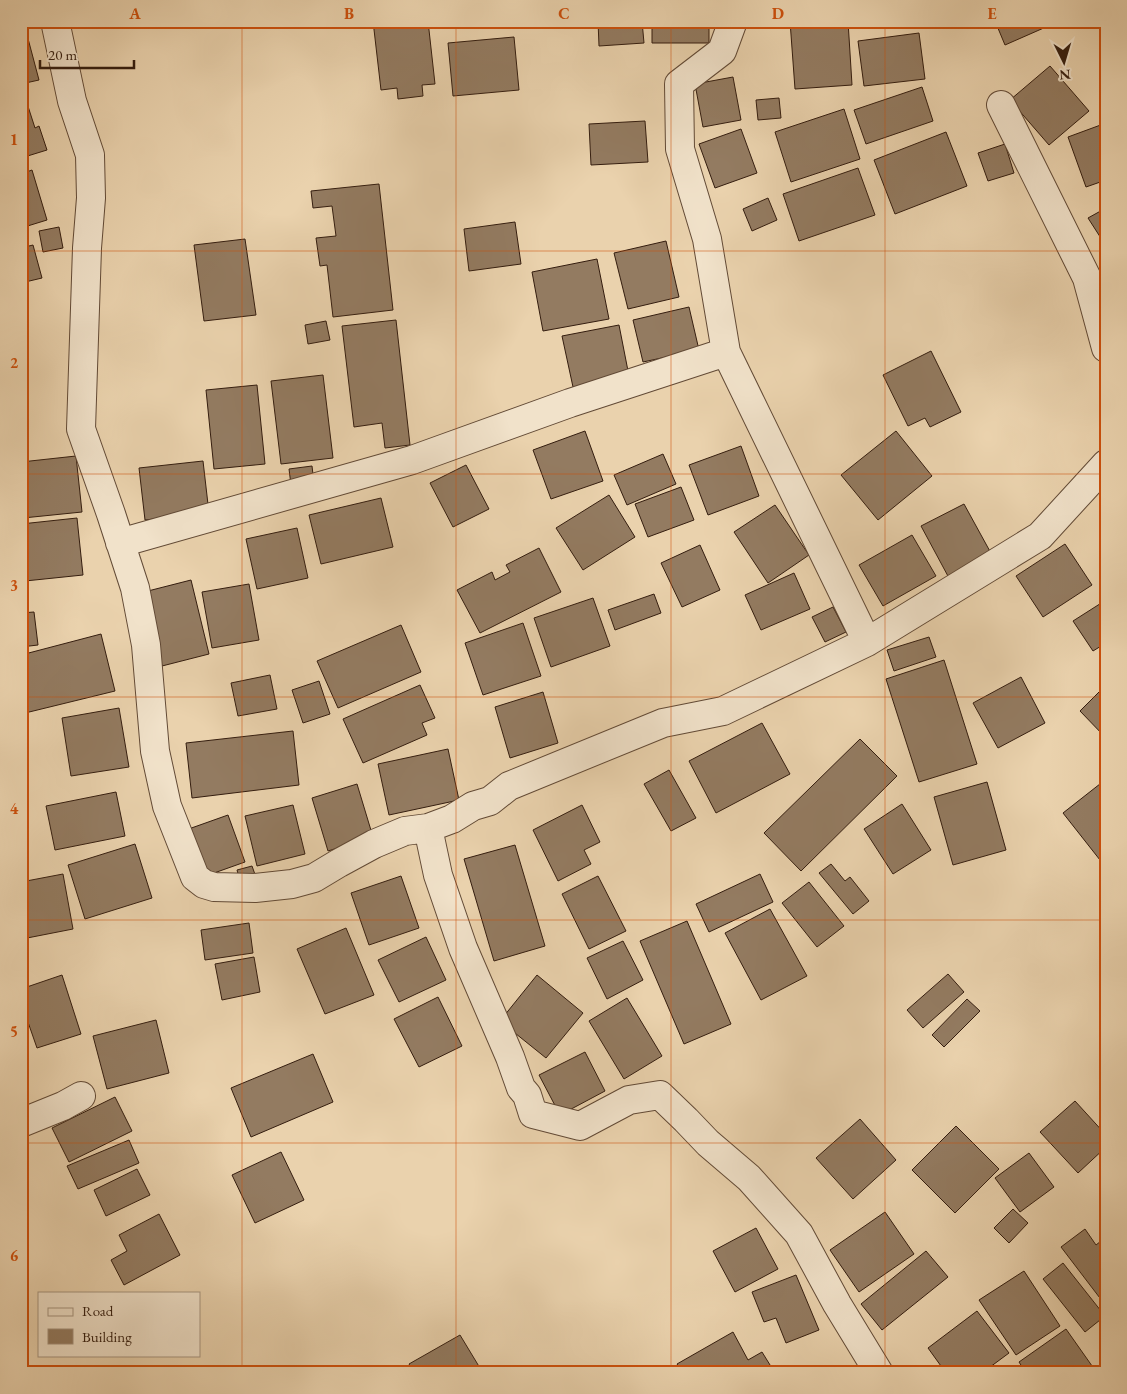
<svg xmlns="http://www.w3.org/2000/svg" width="1127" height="1394" font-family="'EB Garamond',serif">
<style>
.building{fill:#937b61;stroke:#341d0f}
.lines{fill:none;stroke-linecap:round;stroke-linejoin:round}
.minor-casing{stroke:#624a36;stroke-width:30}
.minor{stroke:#f1e2ca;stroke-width:28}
.grid{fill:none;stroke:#cd500c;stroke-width:1;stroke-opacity:0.55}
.neatline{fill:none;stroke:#cd500c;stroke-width:2}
.grid-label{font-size:16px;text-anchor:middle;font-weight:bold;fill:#cd500c}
</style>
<rect width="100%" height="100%" fill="#ead2ad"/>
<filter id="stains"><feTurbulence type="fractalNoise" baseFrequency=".004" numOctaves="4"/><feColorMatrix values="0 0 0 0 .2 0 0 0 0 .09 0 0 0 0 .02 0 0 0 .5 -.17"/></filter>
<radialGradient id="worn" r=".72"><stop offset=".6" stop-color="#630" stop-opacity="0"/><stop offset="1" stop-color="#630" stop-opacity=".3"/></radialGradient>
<!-- building -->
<path class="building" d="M373 21H428L435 84 422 85 423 96 398 99 397 88 381 90Z
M438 21H492L438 25Z
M598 21H642L644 43 599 46Z
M652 21H709V43H652Z
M790 21H848L852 85 795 89Z
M995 21H1044L1046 27 1005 45Z
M26 31 39 80 21 84V32Z
M919 33 925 79 864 86 858 41Z
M514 37 519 90 453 96 448 43Z
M1050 66 1089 111 1049 145 1010 100Z
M733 77 741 120 703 127 695 84Z
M922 87 933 121 866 144 854 110Z
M25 97 35 128 39 126 47 150 21 158V99Z
M779 98 781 118 758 120 756 100Z
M844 109 860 159 791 182 775 132Z
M645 121 648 162 591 165 589 124Z
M1106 123V180L1086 187 1068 137Z
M741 129 757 173 715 188 699 144Z
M946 132 967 186 895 214 874 160Z
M1005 144 1014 173 988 181 978 153Z
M858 168 875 215 799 241 783 194Z
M32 170 47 220 21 228V174Z
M379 184 393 310 333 317 327 265 320 266 316 238 336 236 332 206 313 208 311 191Z
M768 198 777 220 752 231 743 209Z
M1106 208V246L1088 218Z
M515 222 521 264 469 271 464 229Z
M59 227 63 248 43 252 39 231Z
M245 239 256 315 204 321 194 245Z
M666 241 679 297 628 309 614 253Z
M33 245 42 278 21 283V248Z
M597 259 609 319 543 331 532 272Z
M689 307 699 350 643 362 633 320Z
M396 320 410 445 385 448 382 423 354 427 342 326Z
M326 321 330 340 308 344 305 325Z
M619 325 629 376 573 387 562 336Z
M931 351 961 412 930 427 925 418 908 426 883 375Z
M323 375 333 458 281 464 271 381Z
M257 385 265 464 214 469 206 390Z
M585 431 603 481 551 499 533 450Z
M896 431 932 476 878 520 841 475Z
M741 446 759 496 708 515 689 465Z
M663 454 676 484 627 505 614 475Z
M76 456 82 512 23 518 21 502V462Z
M203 461 209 513 145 520 139 468Z
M466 465 489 509 453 527 430 483Z
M312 466 314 483 291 485 289 469Z
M681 487 694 520 648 537 635 504Z
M609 495 635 537 583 570 556 528Z
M381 498 393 547 321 564 309 515Z
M964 504 992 555 949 578 921 526Z
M775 505 809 555 768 583 734 532Z
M77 518 83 575 25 581 21 545V524Z
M297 528 308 578 257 589 246 539Z
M912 535 936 576 883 606 859 565Z
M1065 544 1092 585 1043 617 1016 576Z
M700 545 720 590 682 607 661 563Z
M539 548 561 592 480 633 457 590 492 572 495 580 510 572 506 565Z
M794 573 810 609 761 630 745 595Z
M191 580 209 654 162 666 144 592Z
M249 584 259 640 212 648 202 592Z
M654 594 661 613 615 630 608 610Z
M593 598 610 646 551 667 534 618Z
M1106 600V643L1093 651 1073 621Z
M833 607 846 632 825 642 812 617Z
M34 612 38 645 21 647V613Z
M523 623 541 676 483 695 465 643Z
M401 625 421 672 338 708 317 661Z
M101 634 115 691 21 714V655Z
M929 637 936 657 894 671 887 650Z
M944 660 977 764 919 782 886 679Z
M270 675 277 709 238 716 231 683Z
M1021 677 1045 723 998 748 973 703Z
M319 681 330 714 303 723 292 690Z
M420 685 435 718 422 723 427 735 363 763 343 719Z
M1106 685V738L1080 711Z
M543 692 558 743 510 758 495 707Z
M119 708 129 767 71 776 62 718Z
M762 723 790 774 716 813 689 761Z
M293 731 299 785 192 798 186 743Z
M860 739 897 776 801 871 764 833Z
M448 749 459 800 389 815 378 764Z
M669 770 696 818 671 831 644 784Z
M1105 780 1106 855 1100 860 1063 813Z
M987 782 1006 850 953 865 934 797Z
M357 784 373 837 328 851 312 798Z
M116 792 125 836 55 850 46 806Z
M902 804 931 850 893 874 864 829Z
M293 805 305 854 257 866 245 816Z
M582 805 600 842 584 850 591 864 558 881 533 830Z
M228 815 245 862 200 878 183 831Z
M135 844 152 898 85 919 68 865Z
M515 845 545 946 494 961 464 859Z
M831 864 845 881 850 877 869 901 853 914 819 873Z
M252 866 257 880 241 885 237 870Z
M63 874 73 929 22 939 21 882Z
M760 874 773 902 709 932 696 904Z
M401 876 419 928 369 945 351 893Z
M598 876 626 931 589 949 562 894Z
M809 882 844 926 817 947 782 903Z
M770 909 807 976 761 1000 725 933Z
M687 921 731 1024 684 1044 640 941Z
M249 923 253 953 205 960 201 930Z
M346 928 374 995 325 1014 297 949Z
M426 937 446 980 399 1002 378 960Z
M623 941 643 980 607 999 587 958Z
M254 957 260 992 222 1000 215 964Z
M948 974 964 992 923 1028 907 1010Z
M62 975 81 1034 37 1048 21 1002V989Z
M537 975 583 1013 546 1058 500 1021Z
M438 997 462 1046 419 1067 394 1019Z
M627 998 662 1056 624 1079 589 1021Z
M967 999 980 1011 944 1047 932 1035Z
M156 1020 169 1073 107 1089 93 1036Z
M585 1052 605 1091 560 1115 539 1075Z
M313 1054 333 1102 251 1137 231 1088Z
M115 1097 132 1131 69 1162 52 1128Z
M1075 1101 1106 1135V1147L1078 1173 1040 1132Z
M860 1119 896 1160 853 1199 816 1158Z
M956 1126 999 1169 955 1213 912 1170Z
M129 1140 139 1163 78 1189 67 1166Z
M281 1152 304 1200 255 1223 232 1175Z
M1029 1153 1054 1187 1020 1212 995 1178Z
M137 1169 150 1195 106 1216 94 1190Z
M1013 1209 1028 1223 1009 1243 994 1228Z
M885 1212 914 1254 859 1292 830 1250Z
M159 1214 180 1255 124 1285 111 1260 127 1251 119 1235Z
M756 1228 778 1269 735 1292 713 1251Z
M1085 1229 1096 1245 1106 1237V1306L1061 1247Z
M926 1251 948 1277 882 1330 861 1304Z
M1063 1263 1105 1316 1085 1332 1043 1279Z
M1024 1271 1060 1326 1016 1355 979 1300Z
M796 1275 819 1330 786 1343 776 1318 764 1322 752 1292Z
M977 1311 1009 1353 982 1373H946L928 1348Z
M1066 1329 1097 1373H1026L1019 1362Z
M733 1332 748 1360 762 1352 775 1373H683L677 1364Z
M460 1335 483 1373H414L409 1364Z"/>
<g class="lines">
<!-- minor casing -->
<g class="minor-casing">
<path id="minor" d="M55 21 72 101 90 155 91 198 87 248 81 429 111 514 135 588 146 645 155 751 167 806 195 877 204 884 214 887 255 888 292 884 314 878 339 863 374 844 405 831 428 828 452 819 473 806 490 801 509 786 663 723 723 711 867 642 1040 536 1106 464
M733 21 722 51 679 84 680 149 707 239 726 352 867 642
M1001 105 1087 278 1106 348
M120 543 412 460 570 403 726 352
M428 828 438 875 463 948 510 1057 521 1088 527 1095 533 1114 580 1126 629 1100 660 1095 686 1120 708 1143 749 1178 799 1234 837 1304 879 1373
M21 1123 63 1106 81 1096"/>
</g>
<!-- minor -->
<use href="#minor" class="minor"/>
</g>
<!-- grid -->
<path class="grid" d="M242 21V1373M456 21V1373M671 21V1373M885 21V1373M21 251H1106M21 474H1106M21 697H1106M21 920H1106M21 1143H1106"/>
<!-- margin -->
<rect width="1127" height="1394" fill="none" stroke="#ead2ad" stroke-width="55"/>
<!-- legend -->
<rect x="38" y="1292" width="162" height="65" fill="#f1e2ca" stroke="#a5937f"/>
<rect x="48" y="1308" width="25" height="8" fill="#f1e2ca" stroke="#a5937f"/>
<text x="82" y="1316" font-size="15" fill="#341d0f">Road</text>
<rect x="48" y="1329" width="25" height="15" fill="#937b61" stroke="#a5937f"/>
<text x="82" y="1342" font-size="15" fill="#341d0f">Building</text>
<!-- north arrow -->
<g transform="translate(1064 62) rotate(175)" stroke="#f1e2ca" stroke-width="4" paint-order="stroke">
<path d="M0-4L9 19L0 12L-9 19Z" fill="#341d0f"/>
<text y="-8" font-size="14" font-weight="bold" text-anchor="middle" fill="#341d0f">N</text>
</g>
<!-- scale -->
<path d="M40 60v8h94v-8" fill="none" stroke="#341d0f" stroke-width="2.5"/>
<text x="48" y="60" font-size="15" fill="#341d0f" stroke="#f1e2ca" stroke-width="4" paint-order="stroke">20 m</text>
<rect x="28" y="28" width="1072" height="1338" class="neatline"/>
<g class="grid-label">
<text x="135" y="19">A</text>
<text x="349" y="19">B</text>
<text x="564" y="19">C</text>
<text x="778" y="19">D</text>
<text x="992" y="19">E</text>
<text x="14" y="145">1</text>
<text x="14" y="368">2</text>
<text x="14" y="591">3</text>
<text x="14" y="814">4</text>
<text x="14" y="1037">5</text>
<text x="14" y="1261">6</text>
</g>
<rect width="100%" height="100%" filter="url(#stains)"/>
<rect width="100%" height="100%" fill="url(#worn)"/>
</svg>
